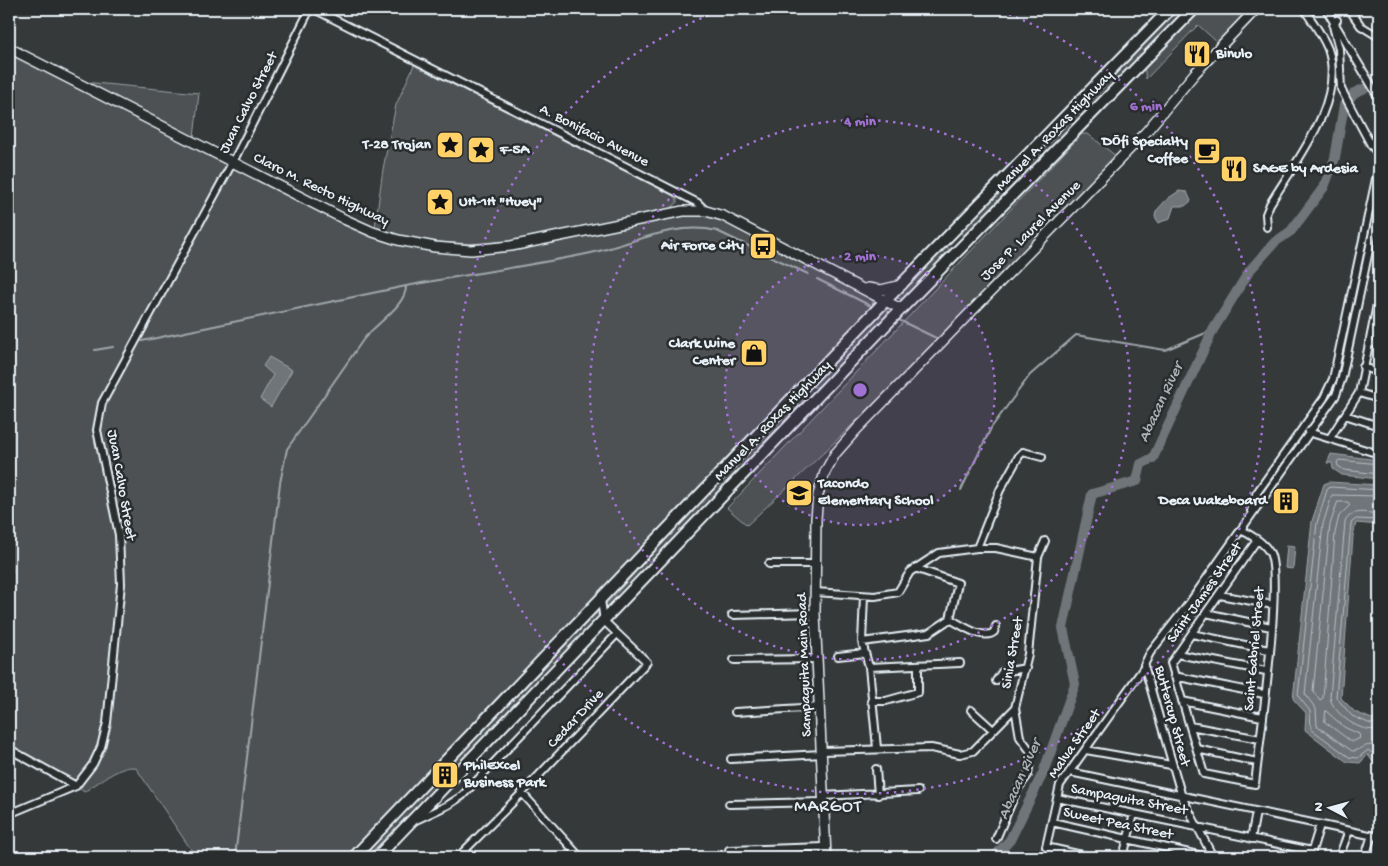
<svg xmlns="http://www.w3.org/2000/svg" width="1388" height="866" font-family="'Gochi Hand',sans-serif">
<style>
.green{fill:#4d5152;stroke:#9aa1a5}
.water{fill:#707579;stroke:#a0a7ac}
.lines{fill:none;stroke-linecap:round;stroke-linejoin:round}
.shore{stroke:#b8bfc5;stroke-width:1}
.stream{stroke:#a0a7ac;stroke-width:2}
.river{stroke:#707579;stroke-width:10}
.street-casing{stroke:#e8f1f8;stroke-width:10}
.secondary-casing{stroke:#e8f1f8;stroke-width:12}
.primary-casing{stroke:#e8f1f8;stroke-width:14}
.street{stroke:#2a2d2e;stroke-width:6}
.secondary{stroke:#2a2d2e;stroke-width:9}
.primary{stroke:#2a2d2e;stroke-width:10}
.ring{fill:none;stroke:#a171d3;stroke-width:2.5;stroke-dasharray:2.5 5}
.labels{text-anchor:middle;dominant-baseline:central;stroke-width:5;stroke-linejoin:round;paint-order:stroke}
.poi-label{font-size:15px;font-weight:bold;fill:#e8f1f8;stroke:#2a2d2e;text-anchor:start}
.street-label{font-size:15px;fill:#e8f1f8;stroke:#2a2d2e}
.water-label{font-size:16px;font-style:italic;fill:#acb3b8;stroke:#2a2d2e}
.quarter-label{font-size:18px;letter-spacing:1px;fill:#e8f1f8;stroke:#2a2d2e}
.centre{fill:#a171d3;stroke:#2a2d2e;stroke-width:2.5}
.ring-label{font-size:15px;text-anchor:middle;font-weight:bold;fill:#a171d3;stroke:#2a2d2e;stroke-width:5;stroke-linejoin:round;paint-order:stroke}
</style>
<rect width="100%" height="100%" fill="#35393a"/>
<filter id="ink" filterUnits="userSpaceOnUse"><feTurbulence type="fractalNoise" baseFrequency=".02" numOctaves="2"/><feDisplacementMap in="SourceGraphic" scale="10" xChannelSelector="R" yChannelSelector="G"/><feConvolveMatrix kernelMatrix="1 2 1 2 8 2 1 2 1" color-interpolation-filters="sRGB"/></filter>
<g filter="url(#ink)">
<!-- green -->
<path class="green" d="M1177 9H1186L965 237 962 236V232L987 203Z
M1201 9H1252L1218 43 1198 25 1146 79 1144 67Z
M9 52 238 171 349 225 457 252 682 215H704L720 220 869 298 872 300 873 305 346 857H196L136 768C125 762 95 785 84 792L63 775 9 745V576L13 571 9 559Z
M414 65 672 195 677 199V203L671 208C590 227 506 253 422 240 406 238 390 232 375 227L383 169 396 105Z
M84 82 199 93 194 138Z
M1082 134H1088L1117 157C995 282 875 407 747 525L727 508Z
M946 246 949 248 948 251 910 294 902 299 895 298Z
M887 308 888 310 886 316 818 387H813L812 384Z
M801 396 804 397 802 402 605 611 604 607 711 489Z
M595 614H599L600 617 459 765 455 761Z
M432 784 436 788 366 857V854Z"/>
<!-- water -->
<path class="water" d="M1179 191 1187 192 1191 201 1185 206H1174L1170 218 1159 223 1155 217 1156 211 1167 199Z
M269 357 292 370 271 407 260 399 273 375 263 366Z
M1331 454 1379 460V479L1342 475 1333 469 1332 463H1327Z
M1329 482 1379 485V525L1356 523 1353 536 1341 698 1355 712 1372 719 1379 715V762L1375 765 1368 755 1360 763 1347 762 1305 730 1306 713 1293 699 1312 521 1324 484Z
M1287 545 1295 546 1293 569 1285 568Z"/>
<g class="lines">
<!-- shore -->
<path class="shore" d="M1379 464 1339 460 1337 462 1338 466 1344 470 1379 474
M1379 490 1330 487 1327 490 1317 523 1298 696 1310 711 1311 729 1349 757 1358 758 1368 750 1379 758
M1379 496 1332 495 1323 524 1305 694 1316 709 1317 726 1352 751C1363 751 1368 738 1379 751
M1338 502H1348L1350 505 1339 516 1335 533 1323 698 1320 700 1313 691 1330 525Z
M1379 514C1367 513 1351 508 1345 522L1330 697C1332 713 1363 736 1379 728
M1379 520 1356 519 1351 523 1336 697 1352 716 1371 724 1379 721
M1326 711 1344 727 1359 734 1360 738 1352 742 1325 722Z"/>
<!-- stream -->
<path class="stream" d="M817 279 873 307
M899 320 936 338
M142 341 406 286
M95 350 113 347
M961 490 991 428 1030 375 1076 335 1165 350 1213 330
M235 857 280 483 287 449 363 340C374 325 407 305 406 286 467 274 530 266 591 253 632 244 674 221 717 231L808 274"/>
<!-- river -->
<path class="river" d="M994 857 1010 840 1043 773 1075 684 1063 628 1092 494 1137 481 1141 464 1153 458 1213 330 1250 270 1275 242 1291 231 1324 187 1335 158 1344 105 1354 93 1379 82"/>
<!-- street casing -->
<g class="street-casing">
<path id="street" d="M314 9 698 203 706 211
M1326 9 1379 98
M1349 9 1361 26 1379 37
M1337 20 1333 26 1339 49 1341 89 1371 145 1379 155
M1267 227 1266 214 1270 204C1295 162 1346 101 1328 49 1322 34 1313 22 1304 9
M1369 342 1379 345
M1363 367 1379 372
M1359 393 1379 399
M1345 415 1379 426
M1308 432 1379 454
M1330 438 1359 393 1379 295
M1251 511 1256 494 1324 398 1333 379 1379 165
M1240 530C1251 534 1264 543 1270 553 1283 580 1259 746 1255 784L1204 774 1171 663 1257 540
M977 548 1000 490 1019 456 1023 452 1042 457
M769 564H815
M815 592 875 596 898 592 910 572 939 553 977 548H996L1038 557
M1220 595 1273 605
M864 596 862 642 869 667 877 748
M1206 613 1271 627
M732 615 815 613
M950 619C960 624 983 641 994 632L996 626
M1192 634 1269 650
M862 642 929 633 950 619 958 583 915 568
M1177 654 1266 671
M838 656 865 653
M734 660 817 659
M869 667 960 663
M1174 676 1264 694
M996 681 1002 672 1026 668
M871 701H886L918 692V666
M1182 701 1262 717
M971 710 992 729
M735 712 820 707
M1190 726 1260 739
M9 749 76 786
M1197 749 1257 762
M1086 750 1171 765
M822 751 931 748 960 754 973 751 1015 708 1028 654 1038 557 1045 541
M731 759 822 754
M876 769 878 795
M1070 772 1379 837
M522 793 580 857
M823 796 918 791
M1057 798 1312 851
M729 804 823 802
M9 814 76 786 93 764 101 747 107 723 121 584 119 535 97 430 102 403 237 154 310 9
M416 820 448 805 462 796 617 634
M1052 822 1207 857
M996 839 1017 790 1028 775 1031 752 1020 737 1015 708
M1251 839 1256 812
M729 850 825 847
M458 857 522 793 647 662 604 621 601 600
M1091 857 1046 847 1060 785 1145 666
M1123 857 1134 814
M1213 857 1182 797 1144 665 1150 653 1190 602 1336 395 1342 378 1379 203
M1310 857 1320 825
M1339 857 1349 831
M1365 857 1372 835"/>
</g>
<!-- secondary casing -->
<g class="secondary-casing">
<path id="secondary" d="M9 48 346 220 373 232 398 240 435 247 471 250 511 246 683 211H706L723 216 901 309
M868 288 881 290 902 285
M826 857 815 613 816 519 818 495 825 472 835 454 857 429 1146 132 1195 73 1256 9"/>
</g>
<!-- primary casing -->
<g class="primary-casing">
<path id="primary" d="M354 857 886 300 1170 9
M377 857 901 309 1194 9"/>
</g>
<!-- street -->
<use href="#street" class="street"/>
<!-- secondary -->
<use href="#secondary" class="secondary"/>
<!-- primary -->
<use href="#primary" class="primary"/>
</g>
</g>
<!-- distance rings -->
<circle cx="860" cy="390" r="135" fill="#a171d3" fill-opacity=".12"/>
<g class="ring">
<circle cx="860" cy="390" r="135"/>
<circle cx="860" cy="390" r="270"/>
<path d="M995 9A404 404 0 1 1 725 9"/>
</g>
<!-- icons -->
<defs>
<g id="restaurant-square" transform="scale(1.4375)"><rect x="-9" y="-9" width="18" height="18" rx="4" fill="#ffd166" stroke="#2a2d2e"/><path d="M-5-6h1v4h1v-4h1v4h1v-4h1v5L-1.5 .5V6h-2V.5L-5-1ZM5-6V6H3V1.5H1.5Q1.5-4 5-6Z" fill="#111"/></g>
<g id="sight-square" transform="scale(1.4375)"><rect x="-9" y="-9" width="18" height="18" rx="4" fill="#ffd166" stroke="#2a2d2e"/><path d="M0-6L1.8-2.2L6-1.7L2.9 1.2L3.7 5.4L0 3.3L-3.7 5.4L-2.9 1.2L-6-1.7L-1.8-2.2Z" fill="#111"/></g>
<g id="cafe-square" transform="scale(1.4375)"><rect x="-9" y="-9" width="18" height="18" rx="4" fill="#ffd166" stroke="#2a2d2e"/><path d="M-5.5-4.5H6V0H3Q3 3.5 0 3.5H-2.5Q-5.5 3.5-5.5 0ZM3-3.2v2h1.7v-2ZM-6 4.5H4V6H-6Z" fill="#111"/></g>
<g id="bus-square" transform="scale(1.4375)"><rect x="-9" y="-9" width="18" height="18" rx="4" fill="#ffd166" stroke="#2a2d2e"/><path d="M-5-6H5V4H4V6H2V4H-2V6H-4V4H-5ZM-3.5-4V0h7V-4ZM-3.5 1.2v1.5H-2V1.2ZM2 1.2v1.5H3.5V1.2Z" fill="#111"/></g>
<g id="shop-square" transform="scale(1.4375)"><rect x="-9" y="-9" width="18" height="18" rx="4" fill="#ffd166" stroke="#2a2d2e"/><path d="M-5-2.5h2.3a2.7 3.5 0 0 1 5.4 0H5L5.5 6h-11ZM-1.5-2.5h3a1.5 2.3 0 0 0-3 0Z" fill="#111"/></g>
<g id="school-square" transform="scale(1.4375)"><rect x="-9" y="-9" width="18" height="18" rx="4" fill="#ffd166" stroke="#2a2d2e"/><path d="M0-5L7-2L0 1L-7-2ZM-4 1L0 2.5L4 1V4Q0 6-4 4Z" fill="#111"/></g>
<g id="building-square" transform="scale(1.4375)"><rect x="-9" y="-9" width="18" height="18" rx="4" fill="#ffd166" stroke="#2a2d2e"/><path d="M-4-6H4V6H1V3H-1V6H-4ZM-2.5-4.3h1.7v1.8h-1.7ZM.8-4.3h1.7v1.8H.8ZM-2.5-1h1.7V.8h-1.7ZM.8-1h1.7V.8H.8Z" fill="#111"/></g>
</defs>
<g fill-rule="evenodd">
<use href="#restaurant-square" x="1197" y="54"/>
<use href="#sight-square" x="450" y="145"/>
<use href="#sight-square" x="481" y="150"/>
<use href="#cafe-square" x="1207" y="151"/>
<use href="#restaurant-square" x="1234" y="169"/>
<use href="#sight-square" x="440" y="202"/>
<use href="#bus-square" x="763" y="246"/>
<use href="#shop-square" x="754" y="353"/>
<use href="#school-square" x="799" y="493"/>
<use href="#building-square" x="1286" y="501"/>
<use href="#building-square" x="445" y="775"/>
</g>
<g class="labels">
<!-- poi labels -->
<g class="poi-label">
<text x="1216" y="54">Binulo</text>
<text x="1188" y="142" text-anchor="end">Dōfi Specialty<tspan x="1188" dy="17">Coffee</tspan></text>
<text x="431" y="145" text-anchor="end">T-28 Trojan</text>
<text x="500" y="150">F-5A</text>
<text x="1253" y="169">SAGE by Ardesia</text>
<text x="459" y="202">UH-1H "Huey"</text>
<text x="744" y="246" text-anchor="end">Air Force City</text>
<text x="735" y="344" text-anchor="end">Clark Wine<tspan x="735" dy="17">Center</tspan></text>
<text x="818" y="484">Tacondo<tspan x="818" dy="17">Elementary School</tspan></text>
<text x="1267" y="501" text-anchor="end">Deca Wakeboard</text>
<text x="464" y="766">PhilExcel<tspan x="464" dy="17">Business Park</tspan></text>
</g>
<!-- street labels -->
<g class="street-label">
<text transform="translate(249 103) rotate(-63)">Juan Calvo Street</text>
<text transform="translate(1055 131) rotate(-46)">Manuel A. Roxas Highway</text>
<text transform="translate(594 136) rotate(27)">A. Bonifacio Avenue</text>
<text transform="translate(321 190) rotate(26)">Claro M. Recto Highway</text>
<text transform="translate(1031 231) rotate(-45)">Jose P. Laurel Avenue</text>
<text transform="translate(773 421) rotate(-46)">Manuel A. Roxas Highway</text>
<text transform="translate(121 485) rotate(80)">Juan Calvo Street</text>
<text transform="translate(1205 593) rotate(-55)">Saint James Street</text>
<text transform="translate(1255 649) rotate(-85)">Saint Gabriel Street</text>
<text transform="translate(1013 653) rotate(-80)">Sinia Street</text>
<text transform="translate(805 665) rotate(-92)">Sampaguita Main Road</text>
<text transform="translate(1172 716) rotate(75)">Buttercup Street</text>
<text transform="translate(576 719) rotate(-47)">Cedar Drive</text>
<text transform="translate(1075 744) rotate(-55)">Malva Street</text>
<text transform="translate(1129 800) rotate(11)">Sampaguita Street</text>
<text transform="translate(1118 824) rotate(12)">Sweet Pea Street</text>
</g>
<!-- water labels -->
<g class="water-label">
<text transform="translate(1162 403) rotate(-65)">Abacan River</text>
<text transform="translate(1021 780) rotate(-66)">Abacan River</text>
</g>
<!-- quarter labels -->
<g class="quarter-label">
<text x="828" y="807">MARGOT</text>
</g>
</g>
<circle cx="860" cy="390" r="8" class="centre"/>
<g class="ring-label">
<text x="1146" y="110">6 min</text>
<text x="860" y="125">4 min</text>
<text x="860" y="260">2 min</text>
</g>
<!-- margin -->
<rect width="1388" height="866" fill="none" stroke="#2a2d2e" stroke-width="30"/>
<rect x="15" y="15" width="1358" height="836" fill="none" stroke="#e8f1f8" stroke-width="2" filter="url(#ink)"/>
<!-- north arrow -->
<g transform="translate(1330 808) rotate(276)" stroke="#2a2d2e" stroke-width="4" paint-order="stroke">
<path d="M0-4L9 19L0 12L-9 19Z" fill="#e8f1f8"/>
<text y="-8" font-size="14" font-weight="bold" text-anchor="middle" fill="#e8f1f8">N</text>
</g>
</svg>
